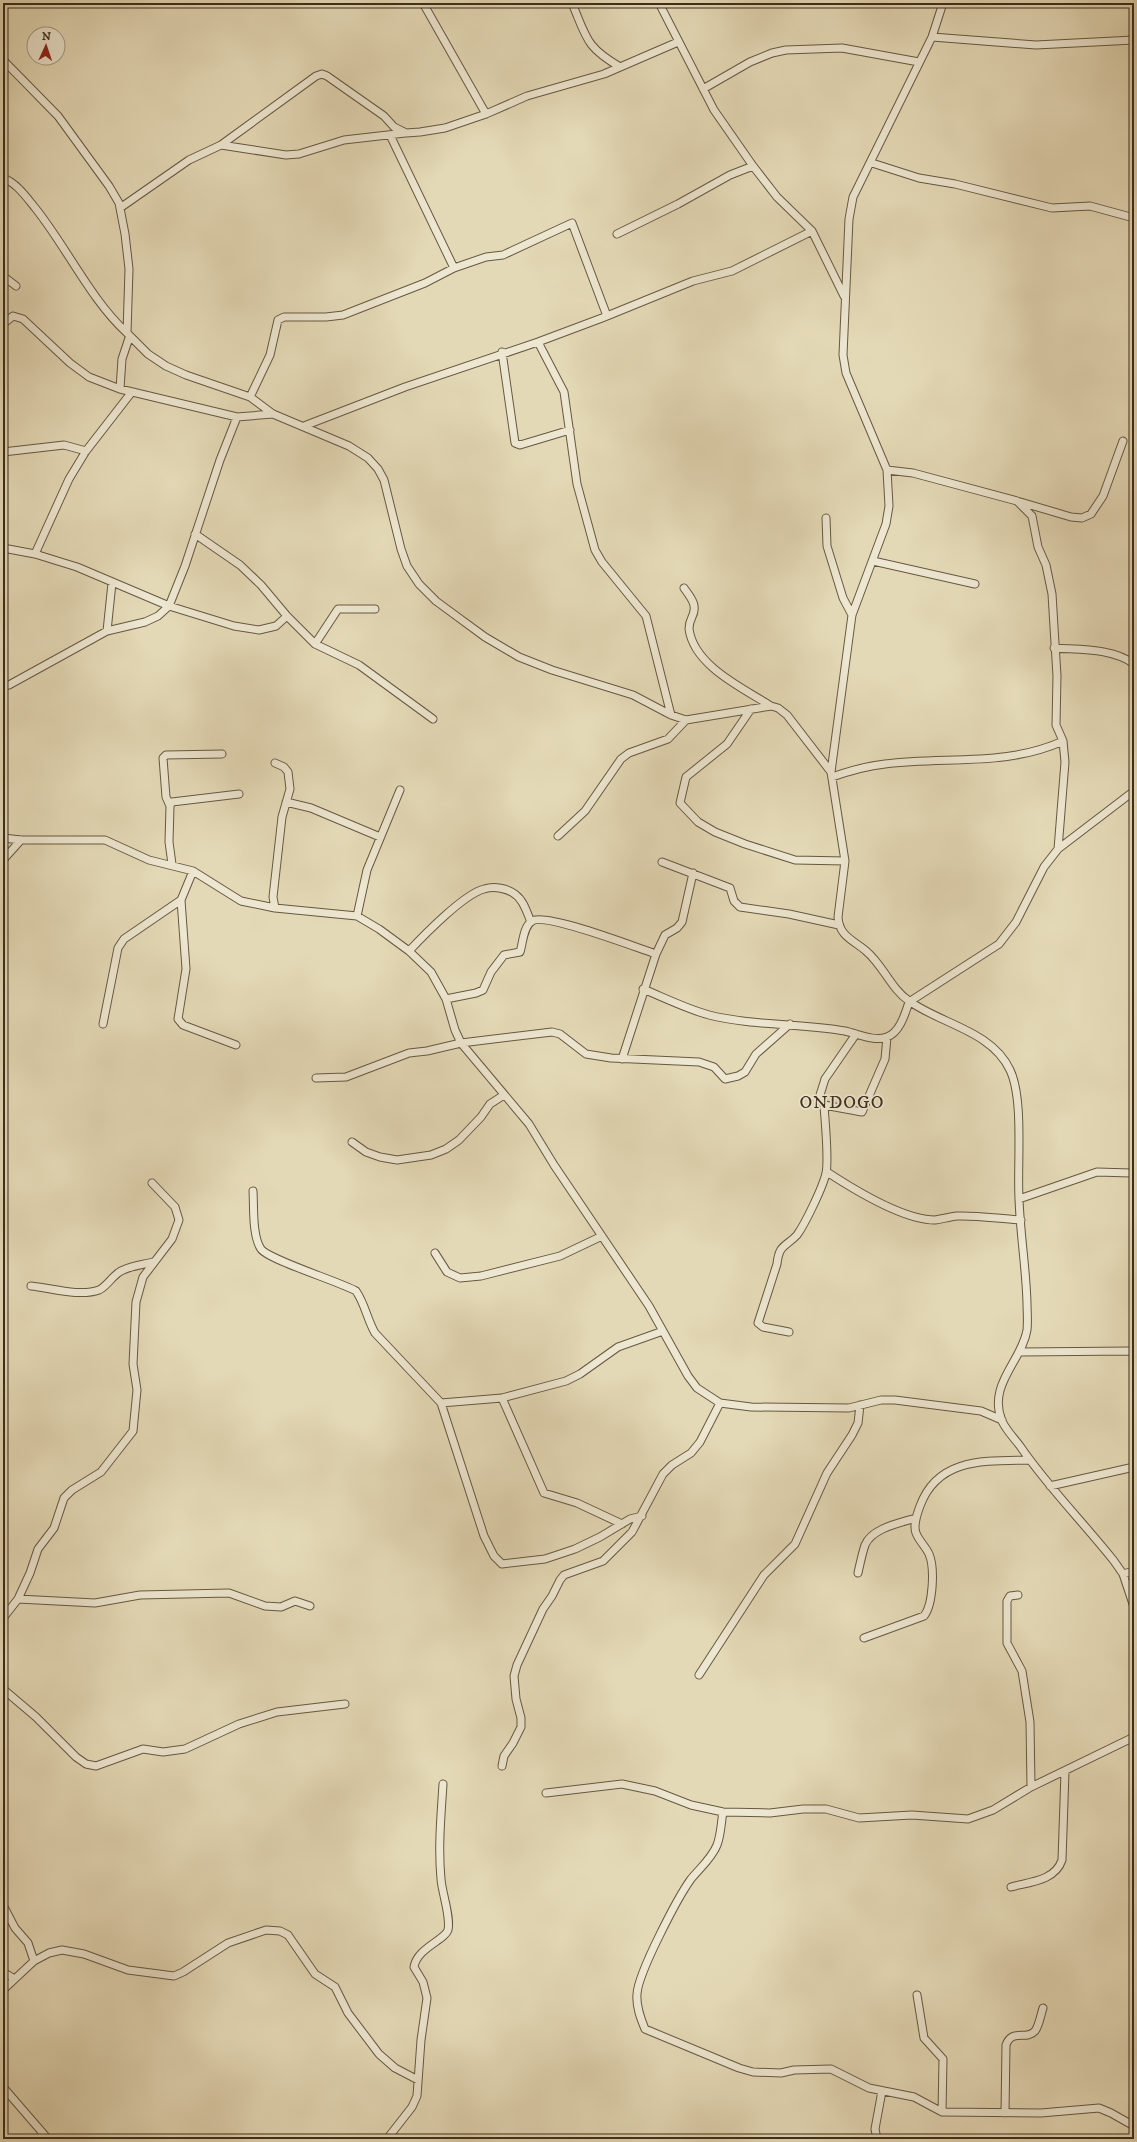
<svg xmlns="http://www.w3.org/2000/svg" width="1137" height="2142" font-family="'IM FELL DW Pica',serif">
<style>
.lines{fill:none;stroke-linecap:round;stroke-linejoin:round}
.street-casing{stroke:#665841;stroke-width:9}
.street{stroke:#ede6d0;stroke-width:7}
.labels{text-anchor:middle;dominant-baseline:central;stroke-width:3.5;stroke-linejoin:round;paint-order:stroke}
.quarter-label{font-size:18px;letter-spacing:1px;fill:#3c2d1a;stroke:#ede6d0}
</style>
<rect width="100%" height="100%" fill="#e4d9b6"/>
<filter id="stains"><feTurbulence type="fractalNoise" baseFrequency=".005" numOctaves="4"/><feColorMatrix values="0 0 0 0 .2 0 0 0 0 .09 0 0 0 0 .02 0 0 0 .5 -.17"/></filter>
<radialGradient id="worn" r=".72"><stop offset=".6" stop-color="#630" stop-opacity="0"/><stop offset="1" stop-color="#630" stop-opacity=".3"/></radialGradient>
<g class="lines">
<!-- street casing -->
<g class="street-casing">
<path id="street" d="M423 3 486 114
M572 3C587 39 586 47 620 67
M659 3 714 110 753 166 777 197 812 231 844 296
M943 3 932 37 853 197 849 219 843 355 846 373 887 470 889 506 886 524 852 615 831 772 845 861 838 917C839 936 853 940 866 951 883 965 891 989 909 1001 941 1024 992 1031 1010 1070 1024 1099 1017 1164 1019 1198 1020 1233 1026 1267 1027 1303 1027 1311 1028 1321 1027 1330 1022 1361 987 1385 1002 1421 1006 1430 1014 1438 1020 1446 1048 1487 1083 1522 1114 1561L1123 1574 1134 1607
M932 37 1036 45 1134 40
M3 60 58 116 109 186 119 203 125 234 129 269 127 333 148 354 166 366 186 375 250 397 273 414 349 446 368 458 378 469 384 480 401 549 407 566 419 584 436 601 455 615 485 637 519 657 552 670 633 695 671 715 686 720 771 706 778 708 787 715 831 772
M703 89 750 62 772 53 786 50 842 48 919 62
M390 135 454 268
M221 145 286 155 299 154 344 140 405 133
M872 163 919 178 955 184 1052 208 1090 206 1134 218
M3 178C17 183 27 198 36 209 67 248 91 300 127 333
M120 208 189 160 221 145 316 76 322 74 327 76 384 116 394 127 406 133 420 132 445 128 486 114 527 96 604 74 678 42
M617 234 678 204 730 175 753 166
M3 276 16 286
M3 324 13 316 23 319 70 363 89 377 120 389 237 417 273 414
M538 342 564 392 577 484 595 550 602 562 646 616 671 715
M502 352 515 443 520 445 570 430
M120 389 122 359 129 338
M250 397 270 355 278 320 284 317H326L343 315 425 283 454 268 486 257 503 255 572 223 607 316
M304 426 405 387 538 342 602 318 693 281 732 271 812 231
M3 452 64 445 86 451
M887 470 913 473 1017 501 1032 516 1038 547 1046 565 1052 594 1057 676 1056 725 1063 741 1065 762 1058 849
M1017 501 1071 517 1082 518 1091 514 1103 496 1123 441
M826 518 827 546 843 598 852 615
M195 534 240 565 261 585 287 616 315 644 359 665 433 719
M3 548 35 554 77 567 169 606 234 626 259 630 276 626 287 616
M35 554 69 479 86 451 131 393
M873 561 975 584
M684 588C691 598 698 605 692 617 690 621 689 625 689 629 694 666 743 688 771 706
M107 631 112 583
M315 644 338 609H375
M1054 648C1081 650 1112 648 1134 664
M3 686 9 685 107 631 145 622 158 616 169 606 185 566 220 460 237 417
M751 709 727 744 686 777 680 803 698 822 715 832 745 844 795 860 845 861
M275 763 284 767 288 772 290 789 282 817 273 897 275 908
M832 777C849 771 867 766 885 764 945 756 1006 767 1063 741
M286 802 311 808 380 837
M170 806 166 797 163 758 166 755 222 754
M558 836 585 811 621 759 629 753 668 739 686 720
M3 838 21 840H105L149 860 193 871 241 901 275 908 357 916 379 929 409 951 431 972 446 999 455 1030 461 1043 529 1124 554 1165 649 1306 688 1376 697 1388 720 1403 751 1407 849 1408 881 1400H895L981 1411 1002 1420
M3 860 21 840
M662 862 730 888 734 901 740 907 789 914 839 925
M172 864 169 842 170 806 172 802 239 794
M193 871 181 900 186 969 178 1019 183 1025 236 1045
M357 916 367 870 400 790
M409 951C424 935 464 894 484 889 494 886 508 888 516 895 524 901 527 913 531 922
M643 989C665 998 687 1009 709 1015 753 1026 800 1023 845 1031 858 1034 875 1042 887 1037 900 1032 905 1014 909 1002L999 944 1016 922 1044 867 1058 849 1134 791
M446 999 476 993 483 990 491 972 504 955 520 952C523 943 523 927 532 921 545 912 637 948 656 954
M103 1024 118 948 124 939 181 900
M622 1059 656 954 665 935 677 928 682 922 693 873
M316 1078 346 1077 409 1053 427 1051 461 1043 552 1032 560 1034 586 1054 611 1058 699 1062 714 1067 725 1079 738 1076 745 1072 756 1054 790 1024
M824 1105 862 1112 885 1059 887 1037
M352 1142 366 1152 380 1157 397 1160 431 1155 446 1149 459 1140 481 1117 490 1104 504 1095
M827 1172C853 1189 904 1220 935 1220 942 1219 949 1217 957 1216 977 1215 1000 1219 1021 1220
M253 1191C254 1206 252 1236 261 1249 269 1260 338 1281 356 1291 365 1304 367 1319 375 1333L441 1403 502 1398 566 1381 580 1374 618 1347 663 1331
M1019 1199 1097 1172 1131 1173 1134 1176
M435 1253 447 1272 460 1278 481 1276 560 1256 602 1236
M31 1286C51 1288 80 1297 99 1290 107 1286 111 1278 118 1273 127 1266 142 1265 153 1262
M789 1332 763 1327 758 1323 777 1264C779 1244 786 1247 797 1235 805 1224 823 1187 826 1173 829 1159 825 1122 824 1105L820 1095 825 1079 856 1034
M1021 1352 1131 1351 1134 1353
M502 1398 544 1493 577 1503 622 1524
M441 1403 484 1536 494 1556 502 1564 545 1559 575 1549 600 1537 630 1519 642 1516
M1050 1486 1134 1467
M858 1573C860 1564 862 1554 865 1545 872 1528 900 1523 916 1518
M1123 1574 1134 1571
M1018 1595 1010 1596 1007 1601V1643L1022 1671 1030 1722 1031 1787
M18 1599 95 1603 140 1595 229 1593 265 1606 281 1607 295 1601 310 1606
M3 1618 18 1599 30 1573 38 1549 54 1528 64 1498 72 1490 101 1472 133 1431 137 1390 133 1364 136 1302 143 1277 172 1239 179 1220 175 1207 152 1183
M864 1638 924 1616C933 1605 935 1568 929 1554 926 1547 919 1541 916 1533 913 1525 917 1514 920 1506 938 1457 986 1461 1029 1460
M699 1675 764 1575 795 1544 827 1473 852 1435 858 1423 860 1405
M3 1689 36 1717 76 1757 86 1764 96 1766 143 1749 163 1752 185 1749 239 1724 277 1712 345 1704
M502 1766 504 1756 513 1743 521 1727V1718L516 1699 514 1676 517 1665 543 1609 552 1596 560 1580 564 1575 603 1561 632 1532 663 1474 672 1465 691 1453 700 1442 720 1403
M546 1793 622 1784 655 1791 691 1805 723 1812 770 1813 803 1809H826L859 1818 912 1815 968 1819 993 1810 1031 1787 1134 1737
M723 1812C721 1823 721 1835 717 1845 712 1858 700 1868 691 1879 678 1897 638 1973 637 1994 636 2006 640 2017 645 2029L739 2068 753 2072 781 2073 794 2070 831 2069 869 2088 914 2097 942 2112 1041 2113 1099 2108 1111 2113 1134 2126
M1011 1887C1029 1882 1055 1881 1062 1860L1065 1772
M3 1905 15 1928 28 1943 34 1961
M3 1972 13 1978
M3 1990 34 1961 49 1953 62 1950 84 1954 128 1970 174 1976 183 1972 228 1943 266 1930 280 1931 288 1935 315 1974 335 1987 348 2013 379 2054 395 2068 418 2080
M917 1995 924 2038 943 2059 942 2112
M3 2087 48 2139
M1005 2113 1006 2045C1012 2028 1026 2041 1035 2031 1039 2026 1041 2014 1043 2008
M387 2139 412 2107 417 2096 421 2040 427 1998 423 1982 414 1967C417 1948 445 1940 448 1930 451 1917 442 1893 441 1879 438 1847 441 1816 443 1784
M877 2139 875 2129 882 2091"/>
</g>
<!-- street -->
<use href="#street" class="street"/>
</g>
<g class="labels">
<!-- quarter labels -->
<g class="quarter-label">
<text x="842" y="1103">ONDOGO</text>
</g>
</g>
<!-- margin -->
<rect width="1137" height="2142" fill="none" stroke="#e4d9b6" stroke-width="16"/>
<rect x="4" y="4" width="1129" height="2134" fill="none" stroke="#3c2d1a" stroke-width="2"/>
<rect x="8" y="8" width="1121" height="2126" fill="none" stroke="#3c2d1a"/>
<!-- north arrow -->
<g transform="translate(46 46) rotate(3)"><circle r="19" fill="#ede6d0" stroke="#a69c87"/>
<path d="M0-3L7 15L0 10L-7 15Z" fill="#8f2418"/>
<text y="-6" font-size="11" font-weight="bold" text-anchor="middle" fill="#3c2d1a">N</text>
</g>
<rect width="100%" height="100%" filter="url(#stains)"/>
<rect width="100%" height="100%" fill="url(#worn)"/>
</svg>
